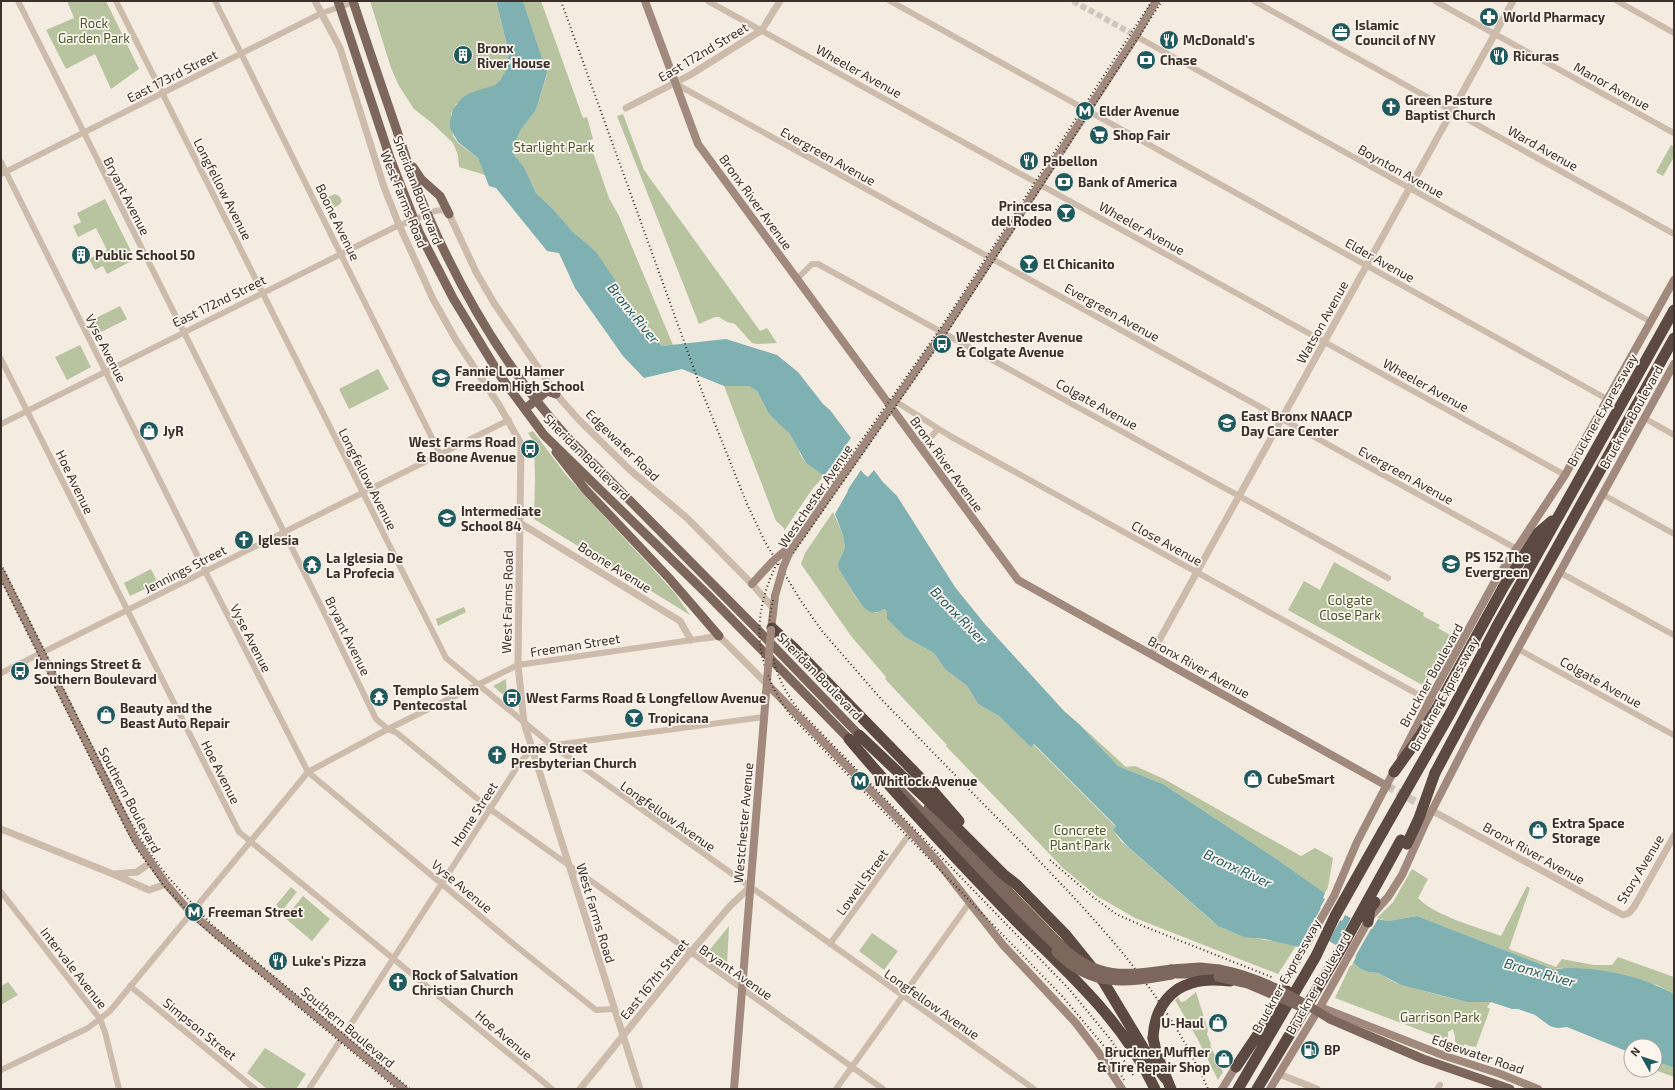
<svg xmlns="http://www.w3.org/2000/svg" width="1675" height="1090" font-family="'Exo 2',sans-serif">
<style>
.green{fill:#b8c4a0}
.water{fill:#7fb0b2}
.pier{fill:#f4ebe1}
.lines{fill:none;stroke-linecap:round;stroke-linejoin:round}
.minor-tunnel{stroke:#cfc6bd;stroke-width:6;stroke-dasharray:6 3;stroke-linecap:butt}
.secondary-tunnel{stroke:#cfc6bd;stroke-width:8;stroke-dasharray:8 4;stroke-linecap:butt}
.minor{stroke:#cdbbac;stroke-width:6}
.tertiary{stroke:#cdbbac;stroke-width:7}
.secondary{stroke:#a18a7d;stroke-width:8}
.primary{stroke:#7d675c;stroke-width:9}
.motorway{stroke:#5c4a42;stroke-width:11}
.rail{stroke:#3b302b;stroke-width:2;stroke-dasharray:1 3;stroke-linecap:butt}
.secondary-bridge{stroke:#a18a7d;stroke-width:8}
.primary-bridge{stroke:#7d675c;stroke-width:9}
.motorway-bridge{stroke:#5c4a42;stroke-width:11}
.labels{text-anchor:middle;dominant-baseline:central;stroke-width:3.5;stroke-linejoin:round;paint-order:stroke}
.poi-label{font-size:13px;font-weight:bold;fill:#3b302b;stroke:#fbf5ee;text-anchor:start}
.park-label{font-size:13px;fill:#4a5a2e;stroke:#fbf5ee}
.street-label{font-size:13px;fill:#3b302b;stroke:#fbf5ee}
.water-label{font-size:14px;font-style:italic;fill:#1f5a5e;stroke:#fbf5ee}
</style>
<rect width="100%" height="100%" fill="#f4ebe1"/>
<!-- green -->
<path class="green" d="M67 1H106L139 69 111 89 95 54 66 69 46 30 74 18Z
M370 1H496L509 53 505 72 509 82 501 79 495 85 456 104 451 114 453 136 458 143 478 158 485 175 459 167 458 155 453 143 432 123 414 109 399 86 391 68Z
M523 1H541L583 118 587 117 593 139 589 141 609 198 619 216 673 345 662 346 629 310 617 283 553 209 536 193 524 167 512 152 520 131 536 110 547 74Z
M623 114 644 170 760 331 767 328 777 343 757 344 752 343 735 324 727 322 719 317H715L699 324 617 116Z
M1671 145 1674 147V157L1663 176 1656 172Z
M335 194 339 196 342 201 339 205 333 208 328 197Z
M105 199 135 259 107 274 103 266 95 270 89 259 107 250 96 228 78 237 73 226 81 222 77 213Z
M120 306 127 319 97 334 90 321Z
M80 345 91 367 67 380 55 357Z
M378 369 389 389 349 409 339 389Z
M739 385 749 386 757 391 769 414 787 429 795 439 800 454 806 463 824 476 813 488 784 531V528L776 521 724 386Z
M533 431 566 475 675 593 690 615 534 519 535 481 534 442 528 433Z
M833 512 843 535 845 548 838 563C846 579 856 608 876 613L883 609 887 612V619L905 637 934 653 945 669 967 686 978 704 999 716 1031 746 1033 744 1116 827 1113 830 1121 841 1213 922C1238 940 1268 938 1296 946L1278 974 1135 918 1097 896 1063 868 946 746 947 745 885 679 886 677 851 636 801 564 805 553Z
M1334 562 1424 613 1423 616 1440 625 1438 628 1452 636 1424 686 1288 610 1304 581 1320 590Z
M151 569 158 583 130 596 124 583Z
M464 607 466 612 438 626 436 619Z
M506 679 507 698 493 686Z
M1079 724 1126 767 1135 766 1164 779 1301 856 1315 848 1333 858 1328 887 1325 893 1275 858 1163 784 1118 766Z
M1412 869 1428 879 1418 898C1435 916 1477 927 1501 936L1527 886 1530 888 1509 949 1556 967 1562 959 1594 965H1612L1618 957 1674 977V994L1657 985 1563 968 1553 969 1417 916 1388 921 1377 918 1393 902Z
M291 887 297 892 282 911 276 905Z
M303 896 330 919 312 941 285 918Z
M729 926 727 965 707 953Z
M872 933 898 951 884 970 859 951Z
M1353 963 1361 969 1368 972 1378 973 1396 983 1431 993 1467 1002H1491L1487 1007 1490 1009 1476 1047 1469 1046 1465 1044 1463 1047 1457 1045V1043L1455 1042V1036L1453 1029 1448 1032V1039L1438 1037 1335 998 1350 966H1351Z
M8 982 18 995 1 1005V986Z
M1196 992 1208 1030 1207 1034 1211 1044 1210 1045 1223 1072 1218 1080 1197 1038 1175 1000 1178 997 1181 1002 1185 1001Z
M265 1048 306 1074 296 1089H267L247 1073Z
M1655 1061 1674 1068V1077L1655 1070Z"/>
<!-- water -->
<path class="water" d="M496 1H523L547 73 536 110 520 131 512 152 524 167 536 193 553 209 574 233 596 252 617 283 629 310 662 346 726 339 777 355 798 372 823 404 830 410 851 438 843 449 864 474 868 477 874 470 882 481 897 496 955 587 984 623 1064 711 1079 724 1118 766 1163 784 1275 858 1325 893 1323 898 1325 899 1320 908 1342 921 1345 915 1372 929 1378 919 1388 921 1417 916 1553 969C1557 970 1561 968 1565 968 1603 968 1641 976 1674 994V1068L1655 1061V1046H1631V1053L1567 1027 1557 1028 1550 1026 1535 1015 1518 1009H1512L1491 1002H1467L1401 985 1378 973 1368 972 1361 969 1353 963 1356 957 1329 941 1325 948 1304 937 1299 947 1265 939 1244 937 1218 926 1127 846 1113 830 1116 826 1034 744 1031 747 999 716 978 704 967 686 945 669 934 653 905 637 887 619V612L884 609C879 612 874 614 869 611 860 607 845 578 839 569L838 563 845 548 843 535 835 514 848 491 830 468 824 476 806 463 790 434 769 414 757 391 749 386H724L682 369 644 378 623 356 575 288 559 253 547 251 496 188 489 186 478 158 458 142 450 128V121L453 109 462 98 470 93 495 85 501 79 505 72 509 53Z"/>
<!-- pier -->
<path class="pier" d="M845 450 861 470 847 491 830 471Z
M1321 908 1341 919 1324 949 1304 938Z
M1352 916 1372 927 1355 957 1336 946Z"/>
<g class="lines">
<!-- minor-tunnel -->
<path class="minor-tunnel" d="M1073 1 1140 38"/>
<!-- secondary-tunnel -->
<path class="secondary-tunnel" d="M1387 786 1427 808"/>
<!-- minor -->
<path class="minor" d="M18 1 320 604 376 719 388 729 397 733 490 809 883 1089
M116 1 446 658 553 746 1034 1089
M215 1 440 454
M708 1 1565 475
M890 1 1607 399
M1254 1 1674 234
M1435 1 1674 133
M1617 1 1674 33
M1141 39 1651 322
M676 84 1517 549
M1 162 205 571 308 772 516 946 596 1010 614 1009
M1 174 322 13 354 2
M797 279 812 264H818L1388 578
M1 359 239 832 552 1089
M895 401 950 436 1430 701
M1644 418 1674 435
M1 424 393 228 435 211 442 210 449 214
M921 448 938 429
M1602 494 1674 534
M1559 572 1674 635
M1518 649 1674 735
M1 673 509 420
M1 892 100 1019 105 1032 119 1089
M830 944 911 832
M130 986 255 1089
M1 1070 88 1028 110 1011 308 772 388 729 518 665 706 638
M309 1089 521 761 533 748 764 717
M836 1089 970 902
M1437 1089 1440 1085"/>
<!-- tertiary -->
<path class="tertiary" d="M315 1 340 48 384 187 399 225 433 299 456 340 499 405 521 444 518 665 524 723 640 1089
M626 108 690 75 762 30 780 1
M449 214 476 272 494 303 556 394 579 420 630 470 687 518 752 584 773 608
M520 523 680 621 691 640
M706 638 719 636 767 684
M1151 655 1513 1
M1431 810 1623 915 1629 913 1634 907 1674 836
M1 829 113 874 149 890 166 884
M115 874 137 872 150 863
M1279 1074 1317 1089
M580 1089 690 953 730 906 750 887"/>
<!-- secondary -->
<path class="secondary" d="M645 1 698 144 1018 580 1387 786
M789 553 948 325 1136 36 1156 1
M1 572 135 839 166 884 191 913 404 1089
M752 584 761 574
M771 630 775 596
M767 684 911 832 937 861 1003 945 1075 1022 1098 1052 1122 1089
M1401 756 1435 690 1494 583 1565 475 1674 280
M1277 996 1334 896 1357 842 1396 767
M1320 1007 1445 1056 1498 1073 1538 1089
M734 1089 768 669
M1222 1089 1238 1063
M1270 1089 1320 1007 1371 916 1388 897 1402 875 1425 824 1475 727 1674 364"/>
<!-- primary -->
<path class="primary" d="M338 1 390 158 419 232 453 298 501 377 544 435 707 594 853 743
M353 1C367 44 382 87 397 131 406 158 415 186 427 213 462 294 509 373 568 438L756 628 863 739
M413 167 421 179 440 196 449 214
M525 409 547 391 556 394
M556 452 585 489 669 578 719 636
M893 782 1056 952
M928 808 1062 946
M1171 969 1200 967 1219 969
M1177 974H1193L1216 977
M1330 1019 1423 1059 1510 1089"/>
<!-- motorway -->
<path class="motorway" d="M1497 626 1674 310
M772 628 794 648 934 792 959 821
M859 735 958 829 1003 874 1017 885 1065 934 1103 981 1150 1059 1166 1079
M849 739C902 802 958 861 1015 920 1068 973 1123 1020 1155 1089
M1394 772 1420 736 1438 706 1504 586 1538 533 1552 521
M1435 773 1510 632 1674 338
M1368 922 1370 909 1375 902
M1178 989C1195 979 1211 979 1230 981
M1153 1038 1157 1055 1171 1089
M1236 1067 1287 991
M1238 1089 1316 956 1335 916 1383 831
M1257 1089 1341 949 1401 840"/>
<!-- rail -->
<path class="rail" d="M561 1 703 394 747 504 765 542 801 601 822 631 881 699C928 747 975 796 1023 844 1097 921 1164 990 1208 1089
M1 564 126 814 144 844 167 876 212 925 410 1089
M1 580 126 829 137 849 164 886 196 920 213 936 397 1089
M1050 860 1093 897 1116 914 1143 926 1274 978
M1133 1075 1111 1040 1069 989 798 709C761 661 761 607 792 555L946 334 1162 1
M1124 1080 1104 1046 1062 996 791 716C750 661 750 608 785 549L940 329 1152 1"/>
<!-- secondary-bridge -->
<path class="secondary-bridge" d="M761 574 773 561 787 549
M775 596 783 568 789 553
M768 669 771 630"/>
<!-- primary-bridge -->
<path class="primary-bridge" d="M1062 946C1097 980 1127 975 1171 969
M1056 952C1092 989 1126 983 1172 975
M1219 969C1264 978 1292 996 1330 1019
M1218 977 1248 984 1299 1006"/>
<!-- motorway-bridge -->
<path class="motorway-bridge" d="M1383 831 1451 712 1497 626
M1407 844 1419 818 1435 773
M1153 1038C1154 1018 1162 1000 1178 989"/>
</g>
<!-- icons -->
<defs>
<g id="pharmacy-disc" transform="scale(1)"><circle r="9.5" fill="#1f5a5e" stroke="#fbf5ee"/><path d="M-2-6h4v4h4v4h-4v4h-4v-4h-4v-4h4Z" fill="#fff"/></g>
<g id="office-disc" transform="scale(1)"><circle r="9.5" fill="#1f5a5e" stroke="#fbf5ee"/><path d="M-6-3h4V-5.5h4V-3h4V5H-6ZM-1-4.5V-3h2v-1.5ZM-6 0V1H6V0Z" fill="#fff"/></g>
<g id="restaurant-disc" transform="scale(1)"><circle r="9.5" fill="#1f5a5e" stroke="#fbf5ee"/><path d="M-5-6h1v4h1v-4h1v4h1v-4h1v5L-1.5 .5V6h-2V.5L-5-1ZM5-6V6H3V1.5H1.5Q1.5-4 5-6Z" fill="#fff"/></g>
<g id="building-disc" transform="scale(1)"><circle r="9.5" fill="#1f5a5e" stroke="#fbf5ee"/><path d="M-4-6H4V6H1V3H-1V6H-4ZM-2.5-4.3h1.7v1.8h-1.7ZM.8-4.3h1.7v1.8H.8ZM-2.5-1h1.7V.8h-1.7ZM.8-1h1.7V.8H.8Z" fill="#fff"/></g>
<g id="bank-disc" transform="scale(1)"><circle r="9.5" fill="#1f5a5e" stroke="#fbf5ee"/><path d="M-6-4H6V4H-6ZM0-2.3a2.3 2.3 0 1 0 0 4.6a2.3 2.3 0 1 0 0-4.6Z" fill="#fff"/></g>
<g id="church-disc" transform="scale(1)"><circle r="9.5" fill="#1f5a5e" stroke="#fbf5ee"/><path d="M-1.2-6h2.4v3.5h3.3v2.4h-3.3V6h-2.4V-.1h-3.3v-2.4h3.3Z" fill="#fff"/></g>
<g id="metro-disc" transform="scale(1)"><circle r="9.5" fill="#1f5a5e" stroke="#fbf5ee"/><path d="M-5.5 5V-5H-3L0 0L3-5H5.5V5H3V-.5L0 4L-3-.5V5Z" fill="#fff"/></g>
<g id="supermarket-disc" transform="scale(1)"><circle r="9.5" fill="#1f5a5e" stroke="#fbf5ee"/><path d="M-6-5.5h2.5l.6 2H6L4.5 2H-2.5L-4.4-4H-6ZM-1.5 3.2a1.3 1.3 0 1 0 .1 0ZM3 3.2a1.3 1.3 0 1 0 .1 0Z" fill="#fff"/></g>
<g id="bar-disc" transform="scale(1)"><circle r="9.5" fill="#1f5a5e" stroke="#fbf5ee"/><path d="M-6-5H6L.8 .8V4.5H3.5V6h-7V4.5H-.8V.8Z" fill="#fff"/></g>
<g id="bus-disc" transform="scale(1)"><circle r="9.5" fill="#1f5a5e" stroke="#fbf5ee"/><path d="M-5-6H5V4H4V6H2V4H-2V6H-4V4H-5ZM-3.5-4V0h7V-4ZM-3.5 1.2v1.5H-2V1.2ZM2 1.2v1.5H3.5V1.2Z" fill="#fff"/></g>
<g id="school-disc" transform="scale(1)"><circle r="9.5" fill="#1f5a5e" stroke="#fbf5ee"/><path d="M0-5L7-2L0 1L-7-2ZM-4 1L0 2.5L4 1V4Q0 6-4 4Z" fill="#fff"/></g>
<g id="shop-disc" transform="scale(1)"><circle r="9.5" fill="#1f5a5e" stroke="#fbf5ee"/><path d="M-5-2.5h2.3a2.7 3.5 0 0 1 5.4 0H5L5.5 6h-11ZM-1.5-2.5h3a1.5 2.3 0 0 0-3 0Z" fill="#fff"/></g>
<g id="temple-disc" transform="scale(1)"><circle r="9.5" fill="#1f5a5e" stroke="#fbf5ee"/><path d="M0-6L5-2H3V0L6.5 2.5H4V6H1.5V3h-3V6H-4V2.5H-6.5L-3 0V-2H-5Z" fill="#fff"/></g>
<g id="fuel-disc" transform="scale(1)"><circle r="9.5" fill="#1f5a5e" stroke="#fbf5ee"/><path d="M-5.5-6h7V0h2V4h1.3V-2.5L3-4.5l.8-.8L6-3V5H2.5V1h-1V6h-7ZM-4.2-4.7v3.2H.2V-4.7Z" fill="#fff"/></g>
</defs>
<g fill-rule="evenodd">
<use href="#pharmacy-disc" x="1489" y="17"/>
<use href="#office-disc" x="1341" y="32"/>
<use href="#restaurant-disc" x="1169" y="40"/>
<use href="#building-disc" x="463" y="55"/>
<use href="#restaurant-disc" x="1499" y="56"/>
<use href="#bank-disc" x="1146" y="60"/>
<use href="#church-disc" x="1391" y="107"/>
<use href="#metro-disc" x="1085" y="111"/>
<use href="#supermarket-disc" x="1099" y="135"/>
<use href="#restaurant-disc" x="1029" y="161"/>
<use href="#bank-disc" x="1064" y="182"/>
<use href="#bar-disc" x="1066" y="213"/>
<use href="#building-disc" x="81" y="255"/>
<use href="#bar-disc" x="1029" y="264"/>
<use href="#bus-disc" x="942" y="344"/>
<use href="#school-disc" x="441" y="378"/>
<use href="#school-disc" x="1227" y="423"/>
<use href="#shop-disc" x="149" y="431"/>
<use href="#bus-disc" x="530" y="449"/>
<use href="#school-disc" x="447" y="518"/>
<use href="#church-disc" x="244" y="540"/>
<use href="#school-disc" x="1451" y="564"/>
<use href="#temple-disc" x="312" y="565"/>
<use href="#bus-disc" x="20" y="671"/>
<use href="#temple-disc" x="379" y="697"/>
<use href="#bus-disc" x="512" y="698"/>
<use href="#shop-disc" x="106" y="715"/>
<use href="#bar-disc" x="634" y="718"/>
<use href="#church-disc" x="497" y="755"/>
<use href="#shop-disc" x="1253" y="779"/>
<use href="#metro-disc" x="860" y="781"/>
<use href="#shop-disc" x="1538" y="830"/>
<use href="#metro-disc" x="194" y="912"/>
<use href="#restaurant-disc" x="278" y="961"/>
<use href="#church-disc" x="398" y="982"/>
<use href="#shop-disc" x="1218" y="1023"/>
<use href="#fuel-disc" x="1310" y="1050"/>
<use href="#shop-disc" x="1224" y="1059"/>
</g>
<g class="labels">
<!-- poi labels -->
<g class="poi-label">
<text x="1503" y="17">World Pharmacy</text>
<text x="1355" y="25">Islamic<tspan x="1355" dy="15">Council of NY</tspan></text>
<text x="1183" y="40">McDonald's</text>
<text x="477" y="48">Bronx<tspan x="477" dy="15">River House</tspan></text>
<text x="1513" y="56">Ricuras</text>
<text x="1160" y="60">Chase</text>
<text x="1405" y="100">Green Pasture<tspan x="1405" dy="15">Baptist Church</tspan></text>
<text x="1099" y="111">Elder Avenue</text>
<text x="1113" y="135">Shop Fair</text>
<text x="1043" y="161">Pabellon</text>
<text x="1078" y="182">Bank of America</text>
<text x="1052" y="206" text-anchor="end">Princesa<tspan x="1052" dy="15">del Rodeo</tspan></text>
<text x="95" y="255">Public School 50</text>
<text x="1043" y="264">El Chicanito</text>
<text x="956" y="337">Westchester Avenue<tspan x="956" dy="15">&amp; Colgate Avenue</tspan></text>
<text x="455" y="371">Fannie Lou Hamer<tspan x="455" dy="15">Freedom High School</tspan></text>
<text x="1241" y="416">East Bronx NAACP<tspan x="1241" dy="15">Day Care Center</tspan></text>
<text x="163" y="431">JyR</text>
<text x="516" y="442" text-anchor="end">West Farms Road<tspan x="516" dy="15">&amp; Boone Avenue</tspan></text>
<text x="461" y="511">Intermediate<tspan x="461" dy="15">School 84</tspan></text>
<text x="258" y="540">Iglesia</text>
<text x="1465" y="557">PS 152 The<tspan x="1465" dy="15">Evergreen</tspan></text>
<text x="326" y="558">La Iglesia De<tspan x="326" dy="15">La Profecia</tspan></text>
<text x="34" y="664">Jennings Street &amp;<tspan x="34" dy="15">Southern Boulevard</tspan></text>
<text x="393" y="690">Templo Salem<tspan x="393" dy="15">Pentecostal</tspan></text>
<text x="526" y="698">West Farms Road &amp; Longfellow Avenue</text>
<text x="120" y="708">Beauty and the<tspan x="120" dy="15">Beast Auto Repair</tspan></text>
<text x="648" y="718">Tropicana</text>
<text x="511" y="748">Home Street<tspan x="511" dy="15">Presbyterian Church</tspan></text>
<text x="1267" y="779">CubeSmart</text>
<text x="874" y="781">Whitlock Avenue</text>
<text x="1552" y="823">Extra Space<tspan x="1552" dy="15">Storage</tspan></text>
<text x="208" y="912">Freeman Street</text>
<text x="292" y="961">Luke's Pizza</text>
<text x="412" y="975">Rock of Salvation<tspan x="412" dy="15">Christian Church</tspan></text>
<text x="1204" y="1023" text-anchor="end">U-Haul</text>
<text x="1324" y="1050">BP</text>
<text x="1210" y="1052" text-anchor="end">Bruckner Muffler<tspan x="1210" dy="15">&amp; Tire Repair Shop</tspan></text>
</g>
<!-- park labels -->
<g class="park-label">
<text x="94" y="23">Rock<tspan x="94" dy="15">Garden Park</tspan></text>
<text x="554" y="147">Starlight Park</text>
<text x="1350" y="600">Colgate<tspan x="1350" dy="15">Close Park</tspan></text>
<text x="1080" y="830">Concrete<tspan x="1080" dy="15">Plant Park</tspan></text>
<text x="1440" y="1017">Garrison Park</text>
</g>
<!-- street labels -->
<g class="street-label">
<text transform="translate(703 52) rotate(-31)">East 172nd Street</text>
<text transform="translate(859 71) rotate(29)">Wheeler Avenue</text>
<text transform="translate(172 76) rotate(-27)">East 173rd Street</text>
<text transform="translate(1612 86) rotate(29)">Manor Avenue</text>
<text transform="translate(1543 148) rotate(29)">Ward Avenue</text>
<text transform="translate(828 156) rotate(29)">Evergreen Avenue</text>
<text transform="translate(1401 171) rotate(29)">Boynton Avenue</text>
<text transform="translate(223 189) rotate(63)">Longfellow Avenue</text>
<text transform="translate(418 190) rotate(69)">Sheridan Boulevard</text>
<text transform="translate(127 196) rotate(63)">Bryant Avenue</text>
<text transform="translate(404 199) rotate(68)">West Farms Road</text>
<text transform="translate(756 202) rotate(54)">Bronx River Avenue</text>
<text transform="translate(338 222) rotate(64)">Boone Avenue</text>
<text transform="translate(1142 228) rotate(29)">Wheeler Avenue</text>
<text transform="translate(1380 260) rotate(29)">Elder Avenue</text>
<text transform="translate(219 301) rotate(-26)">East 172nd Street</text>
<text transform="translate(1112 312) rotate(29)">Evergreen Avenue</text>
<text transform="translate(1322 322) rotate(-61)">Watson Avenue</text>
<text transform="translate(106 348) rotate(63)">Vyse Avenue</text>
<text transform="translate(1426 385) rotate(29)">Wheeler Avenue</text>
<text transform="translate(1097 404) rotate(29)">Colgate Avenue</text>
<text transform="translate(1602 410) rotate(-60)">Bruckner Expressway</text>
<text transform="translate(1631 417) rotate(-61)">Bruckner Boulevard</text>
<text transform="translate(623 445) rotate(44)">Edgewater Road</text>
<text transform="translate(587 457) rotate(45)">Sheridan Boulevard</text>
<text transform="translate(947 464) rotate(54)">Bronx River Avenue</text>
<text transform="translate(1406 475) rotate(29)">Evergreen Avenue</text>
<text transform="translate(368 479) rotate(63)">Longfellow Avenue</text>
<text transform="translate(75 482) rotate(64)">Hoe Avenue</text>
<text transform="translate(815 496) rotate(-56)">Westchester Avenue</text>
<text transform="translate(1167 543) rotate(29)">Close Avenue</text>
<text transform="translate(615 567) rotate(32)">Boone Avenue</text>
<text transform="translate(185 569) rotate(-27)">Jennings Street</text>
<text transform="translate(507 602) rotate(-89)">West Farms Road</text>
<text transform="translate(348 636) rotate(64)">Bryant Avenue</text>
<text transform="translate(251 638) rotate(63)">Vyse Avenue</text>
<text transform="translate(575 645) rotate(-9)">Freeman Street</text>
<text transform="translate(1199 667) rotate(29)">Bronx River Avenue</text>
<text transform="translate(1431 675) rotate(-61)">Bruckner Boulevard</text>
<text transform="translate(820 676) rotate(46)">Sheridan Boulevard</text>
<text transform="translate(1601 682) rotate(29)">Colgate Avenue</text>
<text transform="translate(1444 694) rotate(-61)">Bruckner Expressway</text>
<text transform="translate(221 772) rotate(63)">Hoe Avenue</text>
<text transform="translate(130 800) rotate(62)">Southern Boulevard</text>
<text transform="translate(474 814) rotate(-57)">Home Street</text>
<text transform="translate(668 816) rotate(35)">Longfellow Avenue</text>
<text transform="translate(743 823) rotate(-85)">Westchester Avenue</text>
<text transform="translate(1534 853) rotate(29)">Bronx River Avenue</text>
<text transform="translate(1640 869) rotate(-59)">Story Avenue</text>
<text transform="translate(862 882) rotate(-54)">Lowell Street</text>
<text transform="translate(462 886) rotate(40)">Vyse Avenue</text>
<text transform="translate(596 913) rotate(73)">West Farms Road</text>
<text transform="translate(74 968) rotate(52)">Intervale Avenue</text>
<text transform="translate(736 972) rotate(35)">Bryant Avenue</text>
<text transform="translate(1286 976) rotate(-61)">Bruckner Expressway</text>
<text transform="translate(654 979) rotate(-51)">East 167th Street</text>
<text transform="translate(1318 983) rotate(-60)">Bruckner Boulevard</text>
<text transform="translate(932 1004) rotate(35)">Longfellow Avenue</text>
<text transform="translate(348 1027) rotate(40)">Southern Boulevard</text>
<text transform="translate(200 1029) rotate(39)">Simpson Street</text>
<text transform="translate(504 1035) rotate(40)">Hoe Avenue</text>
<text transform="translate(1478 1054) rotate(19)">Edgewater Road</text>
</g>
<!-- water labels -->
<g class="water-label">
<text transform="translate(634 313) rotate(51)">Bronx River</text>
<text transform="translate(959 615) rotate(46)">Bronx River</text>
<text transform="translate(1238 868) rotate(25)">Bronx River</text>
<text transform="translate(1540 972) rotate(16)">Bronx River</text>
</g>
</g>
<!-- border -->
<rect width="1675" height="1090" fill="none" stroke="#3b302b" stroke-width="4"/>
<!-- north arrow -->
<g transform="translate(1643 1058) rotate(309)"><circle r="19" fill="#fbf5ee" stroke="#aea6a0"/>
<path d="M0-3L7 15L0 10L-7 15Z" fill="#1f5a5e"/>
<text y="-6" font-size="11" font-weight="bold" text-anchor="middle" fill="#3b302b">N</text>
</g>
</svg>
